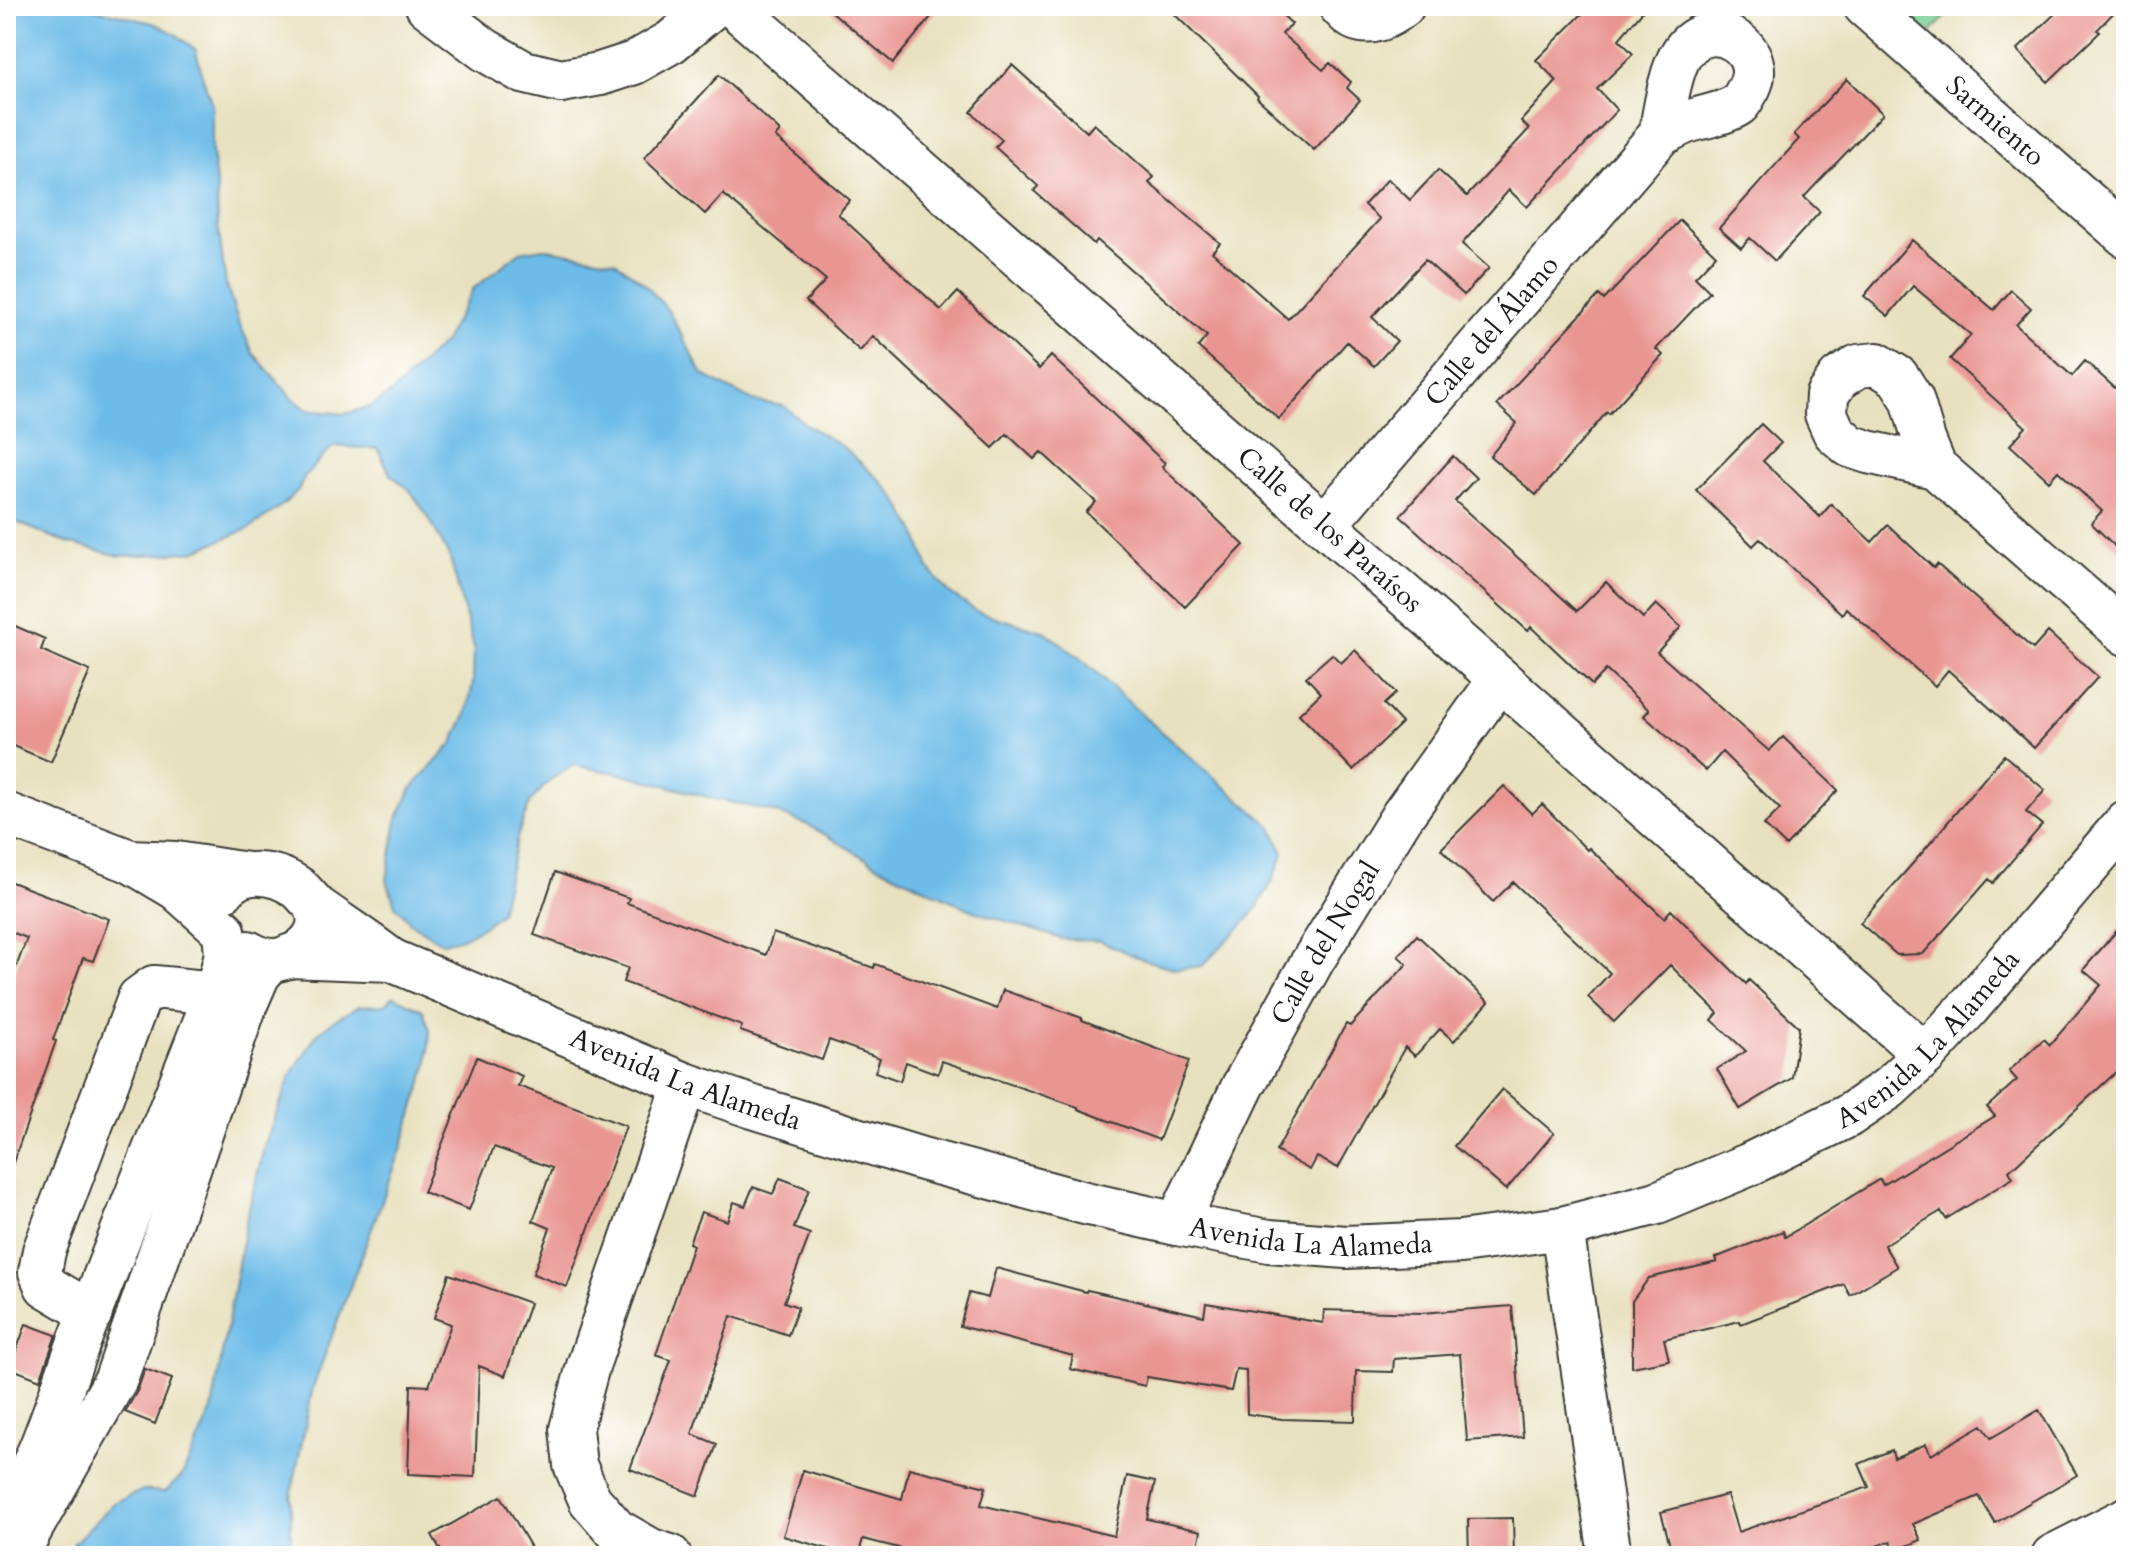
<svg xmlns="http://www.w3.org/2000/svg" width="2132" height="1562" font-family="Cardo,serif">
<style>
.green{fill:#79cf93;stroke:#4a7658;stroke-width:2}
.water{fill:#6dbce8;stroke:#446c82;stroke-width:2}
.building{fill:#e99592}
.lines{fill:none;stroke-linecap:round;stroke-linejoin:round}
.street-casing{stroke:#3b3a34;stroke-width:46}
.street{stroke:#fff;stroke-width:42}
.labels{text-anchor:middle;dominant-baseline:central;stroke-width:8;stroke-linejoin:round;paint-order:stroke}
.street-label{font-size:28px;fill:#1c1c1c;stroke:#fff}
</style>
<rect width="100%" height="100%" fill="#fff"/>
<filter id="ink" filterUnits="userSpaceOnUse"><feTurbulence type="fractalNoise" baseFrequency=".0125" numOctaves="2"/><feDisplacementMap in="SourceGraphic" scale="16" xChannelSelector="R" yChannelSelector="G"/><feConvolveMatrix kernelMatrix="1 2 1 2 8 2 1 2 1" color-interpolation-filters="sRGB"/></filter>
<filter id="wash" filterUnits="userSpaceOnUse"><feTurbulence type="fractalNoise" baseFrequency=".006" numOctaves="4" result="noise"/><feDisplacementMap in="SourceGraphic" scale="32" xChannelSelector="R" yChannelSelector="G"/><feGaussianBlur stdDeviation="1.8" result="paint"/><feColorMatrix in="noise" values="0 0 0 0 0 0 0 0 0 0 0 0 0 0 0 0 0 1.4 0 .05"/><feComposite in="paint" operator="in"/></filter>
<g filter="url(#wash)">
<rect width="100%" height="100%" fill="#e8e1bf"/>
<!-- green -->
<path class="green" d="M1859 6H1955L1913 52Z"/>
<!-- water -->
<path class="water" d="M6 6H85L156 24 176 34 196 50 202 75 212 105V152L217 192 218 227 226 284 239 323 253 353 292 398 308 410 344 414 370 407 394 391 444 342 473 289 520 252 543 248 615 261 645 284 668 310 703 375 753 401 784 406 804 423 843 447 880 480 897 499 916 533 929 569 949 593 978 612 1046 632 1087 664 1160 731 1271 826 1284 853 1272 882 1253 914 1202 966 1177 969 1144 960 1100 941 1062 939 974 911 886 870 808 825 771 811 715 799 631 776 574 765 550 780 530 802 518 834 500 913 484 926 462 938 442 943 412 924 395 905 387 880 397 820 411 789 453 743 466 715 473 683 474 648 450 558 429 518 409 489 390 474 378 449 333 446 305 476 299 489 284 504 248 529 194 551 167 554 120 556 67 543 6 518Z
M394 996 423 1010 430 1030 428 1063 402 1147 313 1387 291 1496V1545L296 1556H75L73 1544 114 1503 143 1490 165 1492 182 1476 212 1410 246 1220 265 1144 291 1075 317 1034 336 1019 359 1006 384 1005Z"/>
<g id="blocks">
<!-- building -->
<path class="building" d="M825 6H940L893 63Z
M1166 6H1273L1292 24 1282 34 1323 70 1330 63 1351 82 1347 88 1360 100 1314 150 1257 98 1258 96Z
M1590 6H1647L1619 39 1633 54 1597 89 1617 110 1527 207 1509 190 1462 244 1489 268 1464 295 1425 260 1372 317 1397 341 1374 366 1347 342 1279 419 1198 347 1207 336 1097 240 1094 244 1034 191 1038 186 995 147 1002 140 971 112 1012 65 1087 132 1094 124 1154 177 1149 183 1220 243 1212 252 1288 319 1380 219 1364 205 1388 179 1410 200 1438 170 1467 196 1529 129 1521 121 1557 81 1536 60Z
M2063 6H2120L2097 30 2100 32 2048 82 2017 50Z
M719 75 780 131 775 137 850 200 838 214 941 310 958 292 1039 369 1051 356 1165 463 1162 467 1244 545 1185 607 1086 512 1096 502 1041 452 1034 459 1007 434 993 448 873 336 860 351 806 301 826 280 723 194 705 214 644 158Z
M1847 79 1883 114 1804 197 1820 212 1775 261 1750 238 1741 248 1719 228 1799 139 1794 134Z
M1680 220 1716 255 1695 277 1710 292 1656 349 1663 355 1609 414 1607 412 1536 495 1490 456 1517 423 1497 405 1599 295 1604 300Z
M1912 240 1994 310 2011 290 2031 308 2016 325 2072 376 2085 361 2126 398V557L2091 523 2102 511 2058 471 2049 481 2010 445 2026 427 1950 359 1971 335 1913 286 1888 316 1864 296Z
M1761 424 1781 443 1763 461 1820 517 1831 504 1872 542 1888 525 1934 568 1937 564 2033 649 2048 632 2098 677 2034 748 1948 670 1935 686 1846 608 1842 614 1760 539 1753 546 1696 490Z
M1453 456 1476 478 1455 501 1577 611 1606 582 1643 618 1656 604 1681 627 1657 652 1769 751 1783 737 1838 790 1786 846 1764 825 1780 809 1722 752 1706 771 1644 716 1649 710 1606 670 1592 685 1531 627 1528 631 1400 516Z
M6 622 45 639 41 650 90 671 51 762 6 743Z
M1355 650 1396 693 1384 704 1402 723 1353 770 1299 714 1321 693 1306 677 1332 654 1341 663Z
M2004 755 2045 790 2026 812 2042 825 1993 883 1989 879 1923 954 1897 955 1860 923 1922 853Z
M1504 786 1532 814 1542 804 1587 850 1589 848 1664 918 1671 910 1746 984 1749 980 1799 1027 1792 1078 1740 1109 1717 1069 1746 1051 1712 1020 1718 1013 1670 965 1614 1022 1588 997 1610 973 1513 882 1493 902 1441 849Z
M555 872 629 898 627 903 766 955 773 933 874 968 875 964 997 1009 1003 990 1082 1018V1020L1189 1061 1159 1140 1078 1109V1107L942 1061 938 1074 906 1062 900 1081 875 1072 880 1058 829 1040 822 1060 740 1031 742 1026 623 982 628 968 534 935Z
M6 880 109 919 93 961 83 958 53 1040 56 1041 10 1171H6V994L27 938 6 930Z
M2126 920V1063L2009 1171 2013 1178 1946 1219 1941 1211 1884 1245 1897 1267 1850 1295 1844 1284 1741 1324 1740 1321 1664 1339 1669 1360 1632 1367V1301L1649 1278 1717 1262 1715 1258 1783 1231 1785 1237 1880 1179 1883 1185 1995 1116 1987 1107 2017 1080 2009 1071 2044 1039 2050 1045 2101 985 2083 970Z
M1417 935 1489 1002 1454 1041 1440 1029 1415 1056 1405 1047 1338 1168 1317 1157 1310 1170 1276 1151 1346 1024 1350 1026 1407 964 1398 956Z
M477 1057 522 1076 518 1086 626 1126 567 1287 533 1274 550 1228 533 1221 552 1168 494 1147 469 1210 423 1192Z
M1502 1089 1554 1133 1506 1190 1454 1146Z
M780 1178 809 1189 794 1228 810 1234 784 1302 798 1307 788 1335 731 1316 692 1434 717 1444 698 1496 630 1469 671 1360 656 1355 693 1245 689 1243 701 1212 727 1221 734 1202 745 1206 753 1187 773 1194Z
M996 1268 1086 1292 1087 1290 1204 1316 1206 1303 1323 1323 1324 1310 1421 1313 1512 1306 1523 1437 1467 1441 1460 1354 1394 1359 1393 1372 1356 1371 1355 1421 1282 1419 1247 1414 1246 1370 1236 1369 1231 1391 1147 1377 1145 1386 1070 1369 1073 1356 960 1326 969 1293 988 1298Z
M449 1274 530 1303 505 1376 479 1366 475 1477 408 1474 411 1385 429 1386 451 1324 434 1318Z
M26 1324 56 1335 40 1380 10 1368Z
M145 1369 172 1379 155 1424 125 1412 137 1391Z
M2039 1410 2077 1475 1995 1523 1979 1496 1913 1524 1921 1540 1895 1551 1891 1541 1847 1556H1673L1661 1512 1727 1495 1738 1532 1869 1487 1859 1464 1892 1450 1894 1458 1926 1444 1931 1455 1982 1425 1991 1438Z
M909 1468 986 1487 981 1505 1114 1536 1127 1476 1155 1482 1147 1519 1201 1531 1196 1556H931L863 1539 858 1556H853L783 1536 803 1470 902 1499Z
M501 1496 536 1556H444L432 1535Z
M1513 1518 1514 1556H1469L1468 1519Z"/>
</g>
</g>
<g filter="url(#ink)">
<use href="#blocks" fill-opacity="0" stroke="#3b3a34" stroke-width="2"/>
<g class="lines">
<!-- street casing -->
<g class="street-casing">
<g id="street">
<path d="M427 6 485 50 523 72 561 81 600 74 634 63 671 42 714 6"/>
<path id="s1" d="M733 6 1500 679 1925 1055"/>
<path d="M1340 6C1344 10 1349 17 1355 19 1372 26 1390 17 1403 6"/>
<path id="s2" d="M1865 6 2126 236"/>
<path d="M1935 467 1868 452 1850 446 1834 432 1826 414 1827 395 1839 378 1858 366 1877 364 1898 377 1912 399 1924 440 1935 467 2126 634"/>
<path id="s3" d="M1325 525 1660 135C1669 131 1678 125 1687 122 1702 117 1727 113 1739 104 1740 103 1746 94 1746 93 1774 51 1711 9 1682 53 1670 70 1664 114 1660 135"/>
<path d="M6 814 130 861"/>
<path d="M224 890C241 866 275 872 297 887 305 893 311 903 319 909 343 926 368 942 391 960L289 956"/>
<path d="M248 952C254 956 265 960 273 960 292 960 314 945 318 926 320 920 317 913 316 907"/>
<path id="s4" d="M391 960 685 1084 753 1107 922 1159 1085 1203 1177 1224 1269 1241 1346 1247 1461 1242 1562 1228 1657 1203 1748 1165 1848 1116 1889 1088 1925 1055 1969 1007 2126 822"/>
<path id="s5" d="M1177 1224 1243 1086 1312 962 1402 816 1500 679"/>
<path d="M1562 1228 1610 1556"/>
<path d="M91 1313 46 1286 40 1272 44 1251 139 998 154 987 216 993"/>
<path d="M6 1513C43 1459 58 1395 82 1334 126 1220 171 1107 216 993L226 954 224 931 177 889 130 861 176 863 247 874"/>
<path d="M18 1556 30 1531 116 1379 246 1004 259 974 272 960"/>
<path d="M670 1556 651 1550 616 1530 590 1500 575 1465 571 1429 588 1366 685 1084"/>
<path d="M2053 1556 2126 1519"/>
</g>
</g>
<!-- street -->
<use href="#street" class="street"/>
</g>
</g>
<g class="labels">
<!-- street labels -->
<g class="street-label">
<text stroke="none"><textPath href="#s2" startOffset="174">Sarmiento</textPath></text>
<text stroke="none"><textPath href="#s3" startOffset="256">Calle del Álamo</textPath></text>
<text stroke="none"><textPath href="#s1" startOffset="794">Calle de los Paraísos</textPath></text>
<text stroke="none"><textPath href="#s5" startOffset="318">Calle del Nogal</textPath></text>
<text stroke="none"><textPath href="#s4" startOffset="1638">Avenida La Alameda</textPath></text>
<text stroke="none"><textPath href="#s4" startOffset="318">Avenida La Alameda</textPath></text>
<text stroke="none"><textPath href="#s4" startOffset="966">Avenida La Alameda</textPath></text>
</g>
</g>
<!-- margin -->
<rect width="2132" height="1562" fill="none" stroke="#fff" stroke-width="32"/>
</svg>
